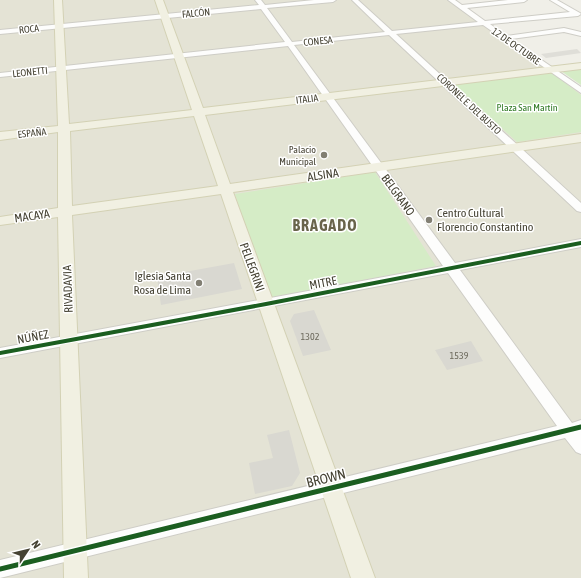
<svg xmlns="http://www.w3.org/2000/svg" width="581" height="578" font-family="'Asap Condensed',sans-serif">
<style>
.residential{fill:#e4e3d5}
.green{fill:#d5ecc6}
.parking{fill:#dfded8}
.building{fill:#d9d8d1}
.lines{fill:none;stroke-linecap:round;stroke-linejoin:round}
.minor-casing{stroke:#cecdc6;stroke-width:2}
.major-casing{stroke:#d3d1b4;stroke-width:2}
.minor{fill:#fdfdfc;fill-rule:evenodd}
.major{fill:#f1f0e2;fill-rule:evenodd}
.cycleway-far1-casing{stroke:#fff;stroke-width:6}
.cycleway-casing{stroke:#fff;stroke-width:8}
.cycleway-far1{stroke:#1b5e20;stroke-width:4}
.cycleway{stroke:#1b5e20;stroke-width:5}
.poi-dot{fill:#827f73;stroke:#fff;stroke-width:1.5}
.labels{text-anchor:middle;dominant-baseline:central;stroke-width:3;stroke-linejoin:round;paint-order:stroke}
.far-street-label{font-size:10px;fill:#464334;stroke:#fff}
.far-park-label{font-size:10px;fill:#317a25;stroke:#fff}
.far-poi-label{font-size:10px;fill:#464334;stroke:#fff;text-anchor:end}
.number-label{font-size:10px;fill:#6c695c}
.street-label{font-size:12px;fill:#464334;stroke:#fff}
.poi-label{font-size:12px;fill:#464334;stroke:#fff;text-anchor:start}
.near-street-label{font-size:14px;fill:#464334;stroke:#fff}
.district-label{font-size:16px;font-weight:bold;letter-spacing:1px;fill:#69644b;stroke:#fff}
</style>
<rect width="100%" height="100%" fill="#f0efe8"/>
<!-- residential -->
<path class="residential" d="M0 0H451L581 91V578H0Z"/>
<!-- green -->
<path class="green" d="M581 69V85L561 71Z
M551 72 581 95V132L517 142 452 83Z
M375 172 436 266 269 298 235 194Z"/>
<!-- parking -->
<path class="parking" d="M577 49 581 53 546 58 541 54Z"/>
<!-- building -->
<path class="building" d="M234 263 242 289 161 305 157 277Z
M314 310 331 350 303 356 290 321 294 314Z
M471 341 483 361 447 370 435 350Z
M289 430 300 473 292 486 255 494 249 463 273 458 267 435Z"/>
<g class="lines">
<!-- minor casing -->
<g class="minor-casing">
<path id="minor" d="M255 0H261L265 5 314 0H336L333 2 267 8 292 42 385 32 352 0H358L392 31 478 22 448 0H455L462 5 508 0H527L524 2 467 8 485 21 570 12 550 0H557L580 13 581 14 578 16 490 24 506 36 564 28 581 32V36L564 32 511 39 581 87V93L483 25 396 34 581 203V212L577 211 389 35 294 45 455 263 581 239V247L460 270 572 423 581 420V454L576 452 565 438 0 578V560L557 426 448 273 0 358V348L443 266 288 46 0 77V73L285 42 261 9 0 34V30L259 5Z"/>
</g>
<!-- major casing -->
<g class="major-casing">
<path id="major" d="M54 0H62L69 124 192 110 155 0H163L203 108 581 63V69L205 115 230 184 581 134V142L233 192 375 578H351L221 194 72 215 88 578H64L58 217 0 225V217L58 208V132L0 140V132L58 126ZM194 116 218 186 72 206 70 131Z"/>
</g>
<!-- minor -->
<use href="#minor" class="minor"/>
<!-- major -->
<use href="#major" class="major"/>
<!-- cycleway-far1 casing -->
<g class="cycleway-far1-casing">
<path id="cycleway-far1" d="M0 353 266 304 581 243"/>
</g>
<!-- cycleway casing -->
<g class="cycleway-casing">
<path id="cycleway" d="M0 569 581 427"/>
</g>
<!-- cycleway-far1 -->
<use href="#cycleway-far1" class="cycleway-far1"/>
<!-- cycleway -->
<use href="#cycleway" class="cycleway"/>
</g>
<!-- markers -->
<g class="poi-dot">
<circle cx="324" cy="155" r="4"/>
<circle cx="429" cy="220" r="4"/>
<circle cx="199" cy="283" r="4"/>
</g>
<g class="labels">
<!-- far-street labels -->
<g class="far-street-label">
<text transform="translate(196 13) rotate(-5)">FALCÓN</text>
<text transform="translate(29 29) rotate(-6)">ROCA</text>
<text transform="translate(318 41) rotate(-6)">CONESA</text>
<text transform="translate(516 46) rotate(35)">12 DE OCTUBRE</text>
<text transform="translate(30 72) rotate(-6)">LEONETTI</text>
<text transform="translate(307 99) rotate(-7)">ITALIA</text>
<text transform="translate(469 104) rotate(43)">CORONEL E. DEL BUSTO</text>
<text transform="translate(32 133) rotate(-6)">ESPAÑA</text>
</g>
<!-- far-park labels -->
<g class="far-park-label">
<text x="527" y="107">Plaza San Martín</text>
</g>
<!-- far-poi labels -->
<g class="far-poi-label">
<text x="316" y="149">Palacio<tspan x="316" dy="12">Municipal</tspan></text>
</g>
<!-- number labels -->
<g class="number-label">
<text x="310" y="336">1302</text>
<text x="459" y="355">1539</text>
</g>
<!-- street labels -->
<g class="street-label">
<text transform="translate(323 175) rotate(-8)">ALSINA</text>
<text transform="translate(398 195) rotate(54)">BELGRANO</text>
<text transform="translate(32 216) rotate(-8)">MACAYA</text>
<text transform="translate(252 267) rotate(70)">PELLEGRINI</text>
<text transform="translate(323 283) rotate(-11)">MITRE</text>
<text transform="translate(68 289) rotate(-92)">RIVADAVIA</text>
<text transform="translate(33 337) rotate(-10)">NÚÑEZ</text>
</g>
<!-- poi labels -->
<g class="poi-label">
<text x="437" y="213">Centro Cultural<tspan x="437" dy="14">Florencio Constantino</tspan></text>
<text x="191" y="276" text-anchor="end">Iglesia Santa<tspan x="191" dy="14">Rosa de Lima</tspan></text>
</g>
<!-- near-street labels -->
<g class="near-street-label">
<text transform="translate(326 478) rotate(-14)">BROWN</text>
</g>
<!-- district labels -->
<g class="district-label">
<text x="325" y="225">BRAGADO</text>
</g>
</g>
<!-- north arrow -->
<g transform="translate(28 550) rotate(55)" stroke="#ffffff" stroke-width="3" paint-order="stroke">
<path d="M0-3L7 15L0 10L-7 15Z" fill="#464334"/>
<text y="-6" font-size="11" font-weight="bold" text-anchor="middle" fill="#464334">N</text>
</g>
</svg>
